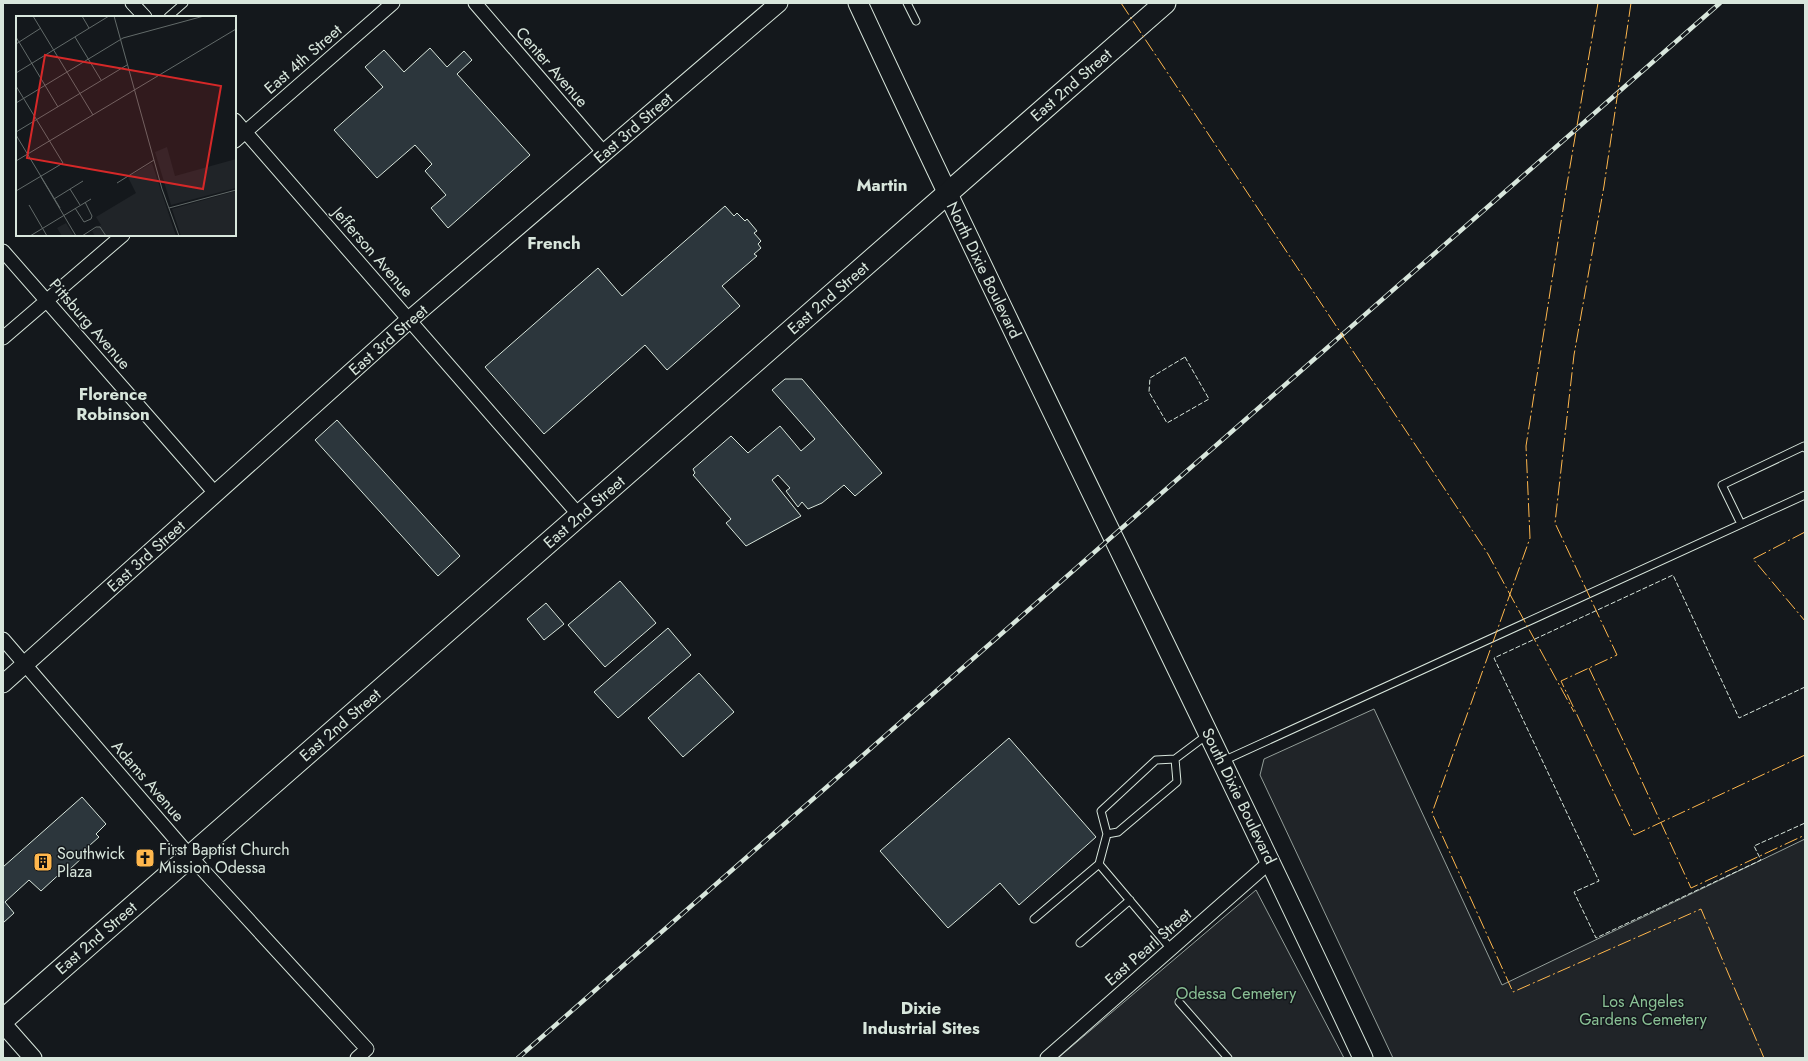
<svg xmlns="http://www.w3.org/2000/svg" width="1808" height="1061" font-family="Jost,sans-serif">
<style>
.green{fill:#202428;stroke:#939e99}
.building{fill:#2c363c;stroke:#d8e6dc}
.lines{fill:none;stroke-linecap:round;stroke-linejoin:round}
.service-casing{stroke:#d8e6dc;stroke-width:9}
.minor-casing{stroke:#d8e6dc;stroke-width:15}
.tertiary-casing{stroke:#d8e6dc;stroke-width:19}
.secondary-casing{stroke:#d8e6dc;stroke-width:21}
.primary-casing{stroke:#d8e6dc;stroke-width:23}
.service{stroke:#14181c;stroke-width:7}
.minor{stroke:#14181c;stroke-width:13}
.tertiary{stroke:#14181c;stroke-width:17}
.secondary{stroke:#14181c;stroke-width:19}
.primary{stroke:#14181c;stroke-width:21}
.rail-casing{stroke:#d8e6dc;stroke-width:4.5}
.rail{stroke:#14181c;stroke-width:3;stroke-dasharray:9;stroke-linecap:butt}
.fence{stroke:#d8e6dc;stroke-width:1;stroke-dasharray:5 2;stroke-linecap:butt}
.power{stroke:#ffb74d;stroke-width:1;stroke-dasharray:14 3 2 3;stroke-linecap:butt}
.labels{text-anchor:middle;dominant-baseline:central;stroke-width:3;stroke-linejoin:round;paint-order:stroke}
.street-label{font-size:16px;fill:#d8e6dc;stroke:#14181c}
.poi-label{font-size:16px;fill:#d8e6dc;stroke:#14181c;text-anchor:start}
.park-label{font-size:16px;fill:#8ac095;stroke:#14181c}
.neighbourhood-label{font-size:17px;font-weight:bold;fill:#d8e6dc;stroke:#14181c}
.inset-road{fill:none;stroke:#626a69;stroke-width:1}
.view{fill:#d62828;fill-opacity:0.15;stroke:#d62828;stroke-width:2}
.inset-edge{fill:none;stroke:#d8e6dc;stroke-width:2}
</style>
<rect width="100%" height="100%" fill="#14181c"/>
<!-- green -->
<path class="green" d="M1374 709 1502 985 1805 839V1058H1393L1260 775 1264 759Z
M1256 890 1344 1058H1058Z"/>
<!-- building -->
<path class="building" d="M430 48 447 67 464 51 472 60 457 74 530 155 448 228 431 208 446 195 425 171 432 164 415 145 377 178 334 130 383 87 365 67 384 50 404 72Z
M725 206 734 216 737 213 745 221 747 219 757 231 754 233 761 241 758 244 761 248 754 254 757 256 722 286 740 306 667 370 645 345 544 434 485 367 598 268 622 296Z
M785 379H802L882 473 855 496 844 485 822 503 808 509 802 502 798 507 786 491 790 488 778 475 772 480 801 516 746 546 726 523 731 519 693 475 695 473 693 469 731 436 748 453 780 426 801 451 815 439 772 390Z
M337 420 460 556 438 576 315 440Z
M620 581 656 623 605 667 568 625Z
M546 603 564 624 544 640 527 619Z
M668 628 691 655 618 718 594 692Z
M699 673 734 712 683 757 648 718Z
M1009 738 1096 837 1019 905 1000 883 948 928 880 851Z
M82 797 106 824 96 834 99 837 80 854 83 857 69 870 66 868 41 891 29 880 5 902 14 913 3 923V867Z"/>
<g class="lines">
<!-- service casing -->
<g class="service-casing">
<path id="service" d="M907 3 916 21
M168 17 184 3
M1741 524 1722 485 1804 446 1805 448
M1175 759 1207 735
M1223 761 1805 495
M1099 864 1107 834 1101 811 1156 760 1175 759 1177 782 1118 832 1107 834
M1034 919 1099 864 1171 949
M1080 943 1130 900
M1179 1002 1228 1058"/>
</g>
<!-- minor casing -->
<g class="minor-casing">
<path id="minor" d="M132 3 145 17
M475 3 604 153
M235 120 579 515
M235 141 393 3
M3 251 215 493
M3 338 123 235
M3 639 190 856 367 1049 357 1058
M1047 1058 1271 861"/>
</g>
<!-- tertiary casing -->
<g class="tertiary-casing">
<path id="tertiary" d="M3 684 409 320 779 3
M3 1024 33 1058"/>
</g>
<!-- secondary casing -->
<g class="secondary-casing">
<path id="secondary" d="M858 3C1022 357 1198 705 1363 1058"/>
</g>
<!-- primary casing -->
<g class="primary-casing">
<path id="primary" d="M3 1020 1165 3"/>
</g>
<!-- service -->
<use href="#service" class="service"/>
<!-- minor -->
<use href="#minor" class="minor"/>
<!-- tertiary -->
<use href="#tertiary" class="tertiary"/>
<!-- secondary -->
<use href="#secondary" class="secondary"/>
<!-- primary -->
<use href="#primary" class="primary"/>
<!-- rail casing -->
<g class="rail-casing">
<path id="rail" d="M518 1058 1720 3"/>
</g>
<!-- rail -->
<use href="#rail" class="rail"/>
<!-- fence -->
<path class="fence" d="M1185 357 1209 399 1167 423 1149 392 1150 378Z
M1805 687 1739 718 1673 575 1494 658 1599 881 1574 892 1596 938 1761 860 1754 846 1805 823"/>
<!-- power -->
<path class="power" d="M1121 3 1488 554 1574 712
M1598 3 1566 190 1526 446 1530 538 1432 813 1513 992 1701 909 1764 1058
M1631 3 1604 186 1574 355 1555 523 1617 655 1561 681 1634 835 1805 755
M1805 532 1753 559 1805 621
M1589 668 1634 764
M1633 762 1691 888 1805 835"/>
</g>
<!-- icons -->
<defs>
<g id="church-square" transform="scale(1)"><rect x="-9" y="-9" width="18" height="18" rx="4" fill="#ffb74d" stroke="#14181c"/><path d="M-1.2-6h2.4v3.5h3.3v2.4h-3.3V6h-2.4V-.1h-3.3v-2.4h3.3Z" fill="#111"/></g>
<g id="building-square" transform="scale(1)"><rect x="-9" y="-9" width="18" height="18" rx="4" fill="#ffb74d" stroke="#14181c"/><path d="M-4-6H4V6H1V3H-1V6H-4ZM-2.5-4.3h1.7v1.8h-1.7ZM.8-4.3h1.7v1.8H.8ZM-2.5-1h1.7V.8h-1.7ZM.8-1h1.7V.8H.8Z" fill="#111"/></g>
</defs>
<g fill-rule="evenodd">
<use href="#church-square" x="145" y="858"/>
<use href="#building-square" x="43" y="862"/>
</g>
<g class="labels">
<!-- street labels -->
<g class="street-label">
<text transform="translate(303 59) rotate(-41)">East 4th Street</text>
<text transform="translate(552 67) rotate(49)">Center Avenue</text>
<text transform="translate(1071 85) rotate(-41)">East 2nd Street</text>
<text transform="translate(633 128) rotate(-41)">East 3rd Street</text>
<text transform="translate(373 252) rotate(49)">Jefferson Avenue</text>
<text transform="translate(984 270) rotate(64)">North Dixie Boulevard</text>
<text transform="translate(828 298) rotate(-41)">East 2nd Street</text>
<text transform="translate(90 324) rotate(49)">Pittsburg Avenue</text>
<text transform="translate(388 340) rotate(-41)">East 3rd Street</text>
<text transform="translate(584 512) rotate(-41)">East 2nd Street</text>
<text transform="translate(146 556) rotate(-42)">East 3rd Street</text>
<text transform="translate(340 725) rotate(-41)">East 2nd Street</text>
<text transform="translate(148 781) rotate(49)">Adams Avenue</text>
<text transform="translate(1239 796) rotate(64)">South Dixie Boulevard</text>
<text transform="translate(96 938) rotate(-41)">East 2nd Street</text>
<text transform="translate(1148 947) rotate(-41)">East Pearl Street</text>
</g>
<!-- poi labels -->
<g class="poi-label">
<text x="159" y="849">First Baptist Church<tspan x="159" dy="18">Mission Odessa</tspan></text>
<text x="57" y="853">Southwick<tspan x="57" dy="18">Plaza</tspan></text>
</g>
<!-- park labels -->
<g class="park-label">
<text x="1236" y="993">Odessa Cemetery</text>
<text x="1643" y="1001">Los Angeles<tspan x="1643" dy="18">Gardens Cemetery</tspan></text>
</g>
<!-- neighbourhood labels -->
<g class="neighbourhood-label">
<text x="882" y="185">Martin</text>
<text x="554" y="243">French</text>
<text x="113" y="394">Florence<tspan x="113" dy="20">Robinson</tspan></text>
<text x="921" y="1008">Dixie<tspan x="921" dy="20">Industrial Sites</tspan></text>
</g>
</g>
<!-- overview -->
<g transform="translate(16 16)">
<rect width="220" height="220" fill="#14181c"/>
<path d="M151 131 159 160 220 143V172L155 189 139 136ZM136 147 160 220H79L76 215 85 209 80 201 120 177 112 161ZM220 175V220H165L156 193ZM50 207 58 220H46L41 212Z" fill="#202428"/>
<path class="inset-road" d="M17 0 77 99M66 0 73 12M98 0 146 173 163 220M0 21 42 91M59 21 85 64M0 28 25 12M0 57 93 0M0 70 47 147 0 175M0 87 107 22 188 0M0 116 111 49M0 119 44 192M0 145 220 13M25 161 60 220M101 167 138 144M54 173 64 189M38 183 67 165M69 186 76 200 75 203M13 189 31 220M59 192 68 206 75 203M153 192 220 174M80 211H84L90 220M14 220 75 183M66 220 80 211"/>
<path class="view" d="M29 39 205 70 187 173 11 142Z"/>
<rect width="220" height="220" class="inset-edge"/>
</g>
<!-- border -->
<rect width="1808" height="1061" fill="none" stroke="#d8e6dc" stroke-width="8"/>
</svg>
